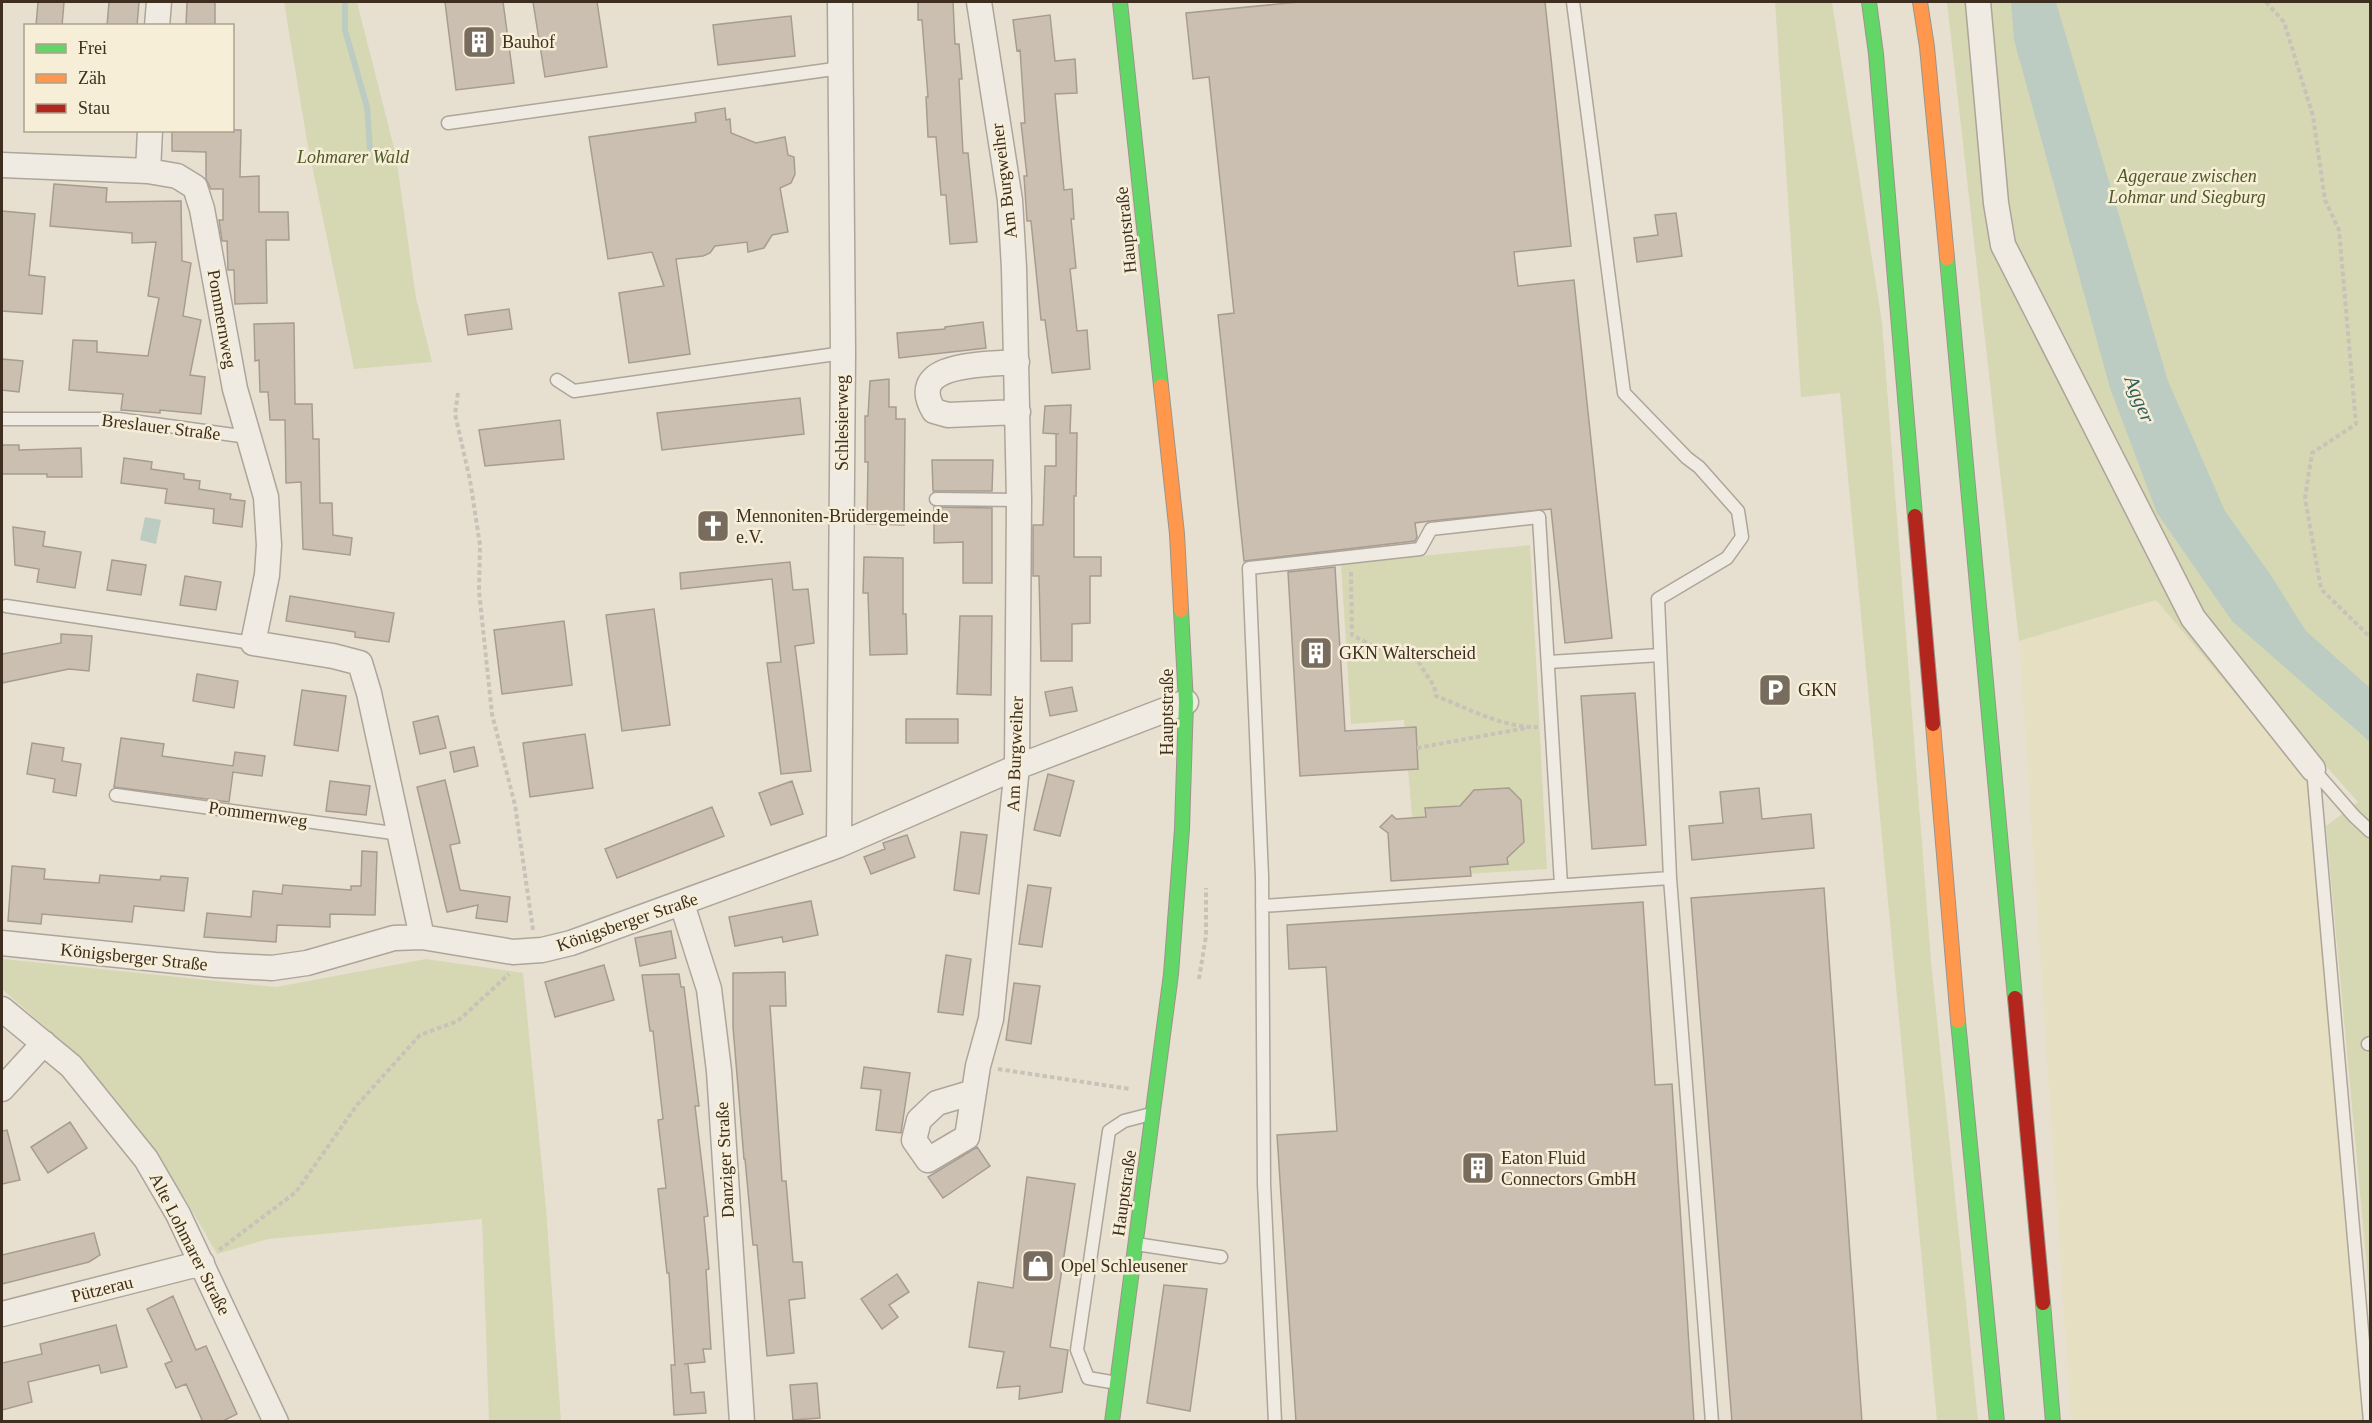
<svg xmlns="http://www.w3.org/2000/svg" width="2372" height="1423" font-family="Georgia,serif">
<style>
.farmland{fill:#e6dfc2}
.green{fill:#d6d7b3}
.water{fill:#bcccc2}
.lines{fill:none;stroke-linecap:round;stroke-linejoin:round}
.stream{stroke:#bcccc2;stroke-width:6}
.building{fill:#cbbfb2;stroke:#a89c90;stroke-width:1.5}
.lane-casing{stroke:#ada599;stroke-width:15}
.street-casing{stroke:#ada599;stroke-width:27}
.fast-casing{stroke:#9c958a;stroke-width:16}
.slow-casing{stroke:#9c958a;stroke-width:16}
.jam-casing{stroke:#9c958a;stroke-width:16}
.path{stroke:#c8c2b9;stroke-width:4;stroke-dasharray:4.5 3;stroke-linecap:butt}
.lane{stroke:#efebe3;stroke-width:12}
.street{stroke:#efebe3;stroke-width:24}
.fast{stroke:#63d668;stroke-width:14}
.slow{stroke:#ff974d;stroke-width:14}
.jam{stroke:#b3261e;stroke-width:14}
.labels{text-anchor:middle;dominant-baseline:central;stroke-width:5;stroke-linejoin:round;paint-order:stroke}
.poi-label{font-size:18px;fill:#3d2e20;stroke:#f7eed8;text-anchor:start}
.park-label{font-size:18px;font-style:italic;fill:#4d5a26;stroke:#f7eed8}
.street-label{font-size:18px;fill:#3d2e20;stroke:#f7eed8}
.water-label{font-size:20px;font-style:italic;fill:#2f5d5a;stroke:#f7eed8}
</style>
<rect width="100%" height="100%" fill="#e7e0d1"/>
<!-- farmland -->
<path class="farmland" d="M2156 600 2308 780 2370 1365V1421H2071L2019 641Z"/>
<!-- green -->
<path class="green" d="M284 2H357L396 156 416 298 432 362 354 369 307 141Z
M1775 2H1832L1882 323 1931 961 1978 1421H1937L1840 393 1801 397Z
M1947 2H2370V1301L2326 826 2358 802 2302 739 2308 780 2156 600 2019 641Z
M1530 545 1547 869 1417 877 1404 720 1351 724 1341 564Z
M3 959 276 987 426 959 523 973 546 1208 561 1421H489L482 1219 268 1239 217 1254 186 1200 152 1148 112 1095 76 1054 2 989Z"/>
<!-- water -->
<path class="water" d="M2011 2H2056L2168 381 2225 511 2270 574 2306 631 2370 688V742L2232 621 2157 513 2110 388 2014 40Z
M145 517 161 520 156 544 140 540Z"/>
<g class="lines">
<!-- stream -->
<path class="stream" d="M345 2V30L367 107 370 148"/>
</g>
<!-- building -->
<path class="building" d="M38 2H64L62 26H36Z
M109 2H139L137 26H107Z
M187 2H215V26H186Z
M445 2H503L514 83 456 90Z
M533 2H597L607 67 545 77Z
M918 2H953L955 44H959L962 79H959L963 153H968L977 242 950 244 946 195H941L936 137H928L926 97H928L922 20H918Z
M1299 2H1545L1571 246 1514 252 1518 286 1574 280 1612 638 1565 643 1551 509 1430 521 1415 523 1417 537 1415 541 1244 561 1218 315 1234 313 1209 77 1193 79 1186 13Z
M1050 15 1055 61 1075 59 1077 93 1055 94 1064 190 1072 189 1074 219H1071L1076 268 1070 269 1077 331 1087 330 1090 369 1052 373 1045 320H1041L1031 221H1027L1024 176H1027L1021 123H1025L1020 50 1017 51 1013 20Z
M791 16 795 56 718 65 713 25Z
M725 108 726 120 730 119 731 133 756 143 785 137 788 155 794 157 795 174 791 183 780 188 788 232 772 235 764 248 748 252 747 242 715 246 710 253 703 256 676 259 690 354 629 363 619 293 664 286 652 252 608 259 589 137 696 122 695 113Z
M172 130H241L240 177 259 176V212H288L289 240H266L267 303 235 304 234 270H228L227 241H222L219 220H223V189H211L206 179V152L172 151Z
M54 184 107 188 106 202 181 201 182 261 191 263 183 316 201 320 190 375 205 377 201 414 160 410V413L121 410 123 394 69 390 73 340 97 341V352L148 356 159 298 148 296 156 242 132 243V233L50 226Z
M2 211 35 214 29 275 45 277 42 314 2 311Z
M1676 213 1682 256 1637 262 1634 238 1658 235 1655 215Z
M509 309 512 329 468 335 465 315Z
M983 322 986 348 899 358 897 333 945 329V327Z
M294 323 295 404H312L313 439H319L320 503H332L333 535 352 538 350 555 303 549 301 482 286 483 285 420H270L268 392H260L259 360 255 361 254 324Z
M2 359 23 361 19 392 2 390Z
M889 379V407H896V419H905L904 525 867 524 868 462H865V416H868L870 381Z
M800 398 804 434 662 450 657 413Z
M1071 405 1070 433H1077L1076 496H1074V557H1101V576H1090V623L1072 624V661H1041L1039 576H1033V525H1043L1045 466H1056V434H1059L1043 433 1045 406Z
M560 420 564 459 485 466 479 430Z
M2 445H19V450L81 448 82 477H47V474H2Z
M124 458 152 462 151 469 184 474V479L200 481 199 489 231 494 230 499 245 501 242 527 213 523 214 509 165 503 167 489 121 483Z
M932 460H993L992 491H933Z
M934 507 992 508V583H963V542L934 543Z
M13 527 45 532 43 546 81 552 75 588 37 582 39 569 15 565Z
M864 557 903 558V614H906L907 654 870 655 868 593H863Z
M112 560 146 565 141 595 107 590Z
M790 562 793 590 808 589 814 643 795 646 811 771 781 774 767 663 781 662 772 579 681 589 680 573Z
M1335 567 1345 731 1416 727 1418 769 1300 776 1288 572Z
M185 576 221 582 216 610 180 605Z
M290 596 394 613 389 642 355 637V632L286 621Z
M654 609 670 725 622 731 606 615Z
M960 616H992L991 695 957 694Z
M564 621 572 685 502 694 494 630Z
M61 634 92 636 89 671 69 669 2 683V654L61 643Z
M197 674 238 681 234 708 193 701Z
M1072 687 1077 711 1050 716 1045 692Z
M302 690 346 696 338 751 294 745Z
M1635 693 1646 845 1592 849 1581 696Z
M438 716 446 748 420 754 413 722Z
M906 719H958V743H906Z
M585 734 593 788 530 797 523 743Z
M121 738 164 744 162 756 233 766 235 752 265 756 262 776 233 772 229 802 114 787Z
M32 743 64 748 62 761 81 764 76 796 53 792 55 779 27 774Z
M474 747 478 766 454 772 450 752Z
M1048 774 1074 781 1060 836 1034 830Z
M445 780 460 843 450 845 460 890 510 897 507 922 476 918 478 905 447 912 417 787Z
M330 781 370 786 366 815 326 811Z
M792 781 803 814 771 825 759 793Z
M1509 788 1521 800 1524 842 1507 858 1508 864 1470 867 1471 876 1391 881 1388 833 1380 827 1392 815 1396 819 1426 817 1425 808 1460 806 1474 790Z
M1759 788 1762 819 1811 814 1814 848 1692 860 1689 826 1723 823 1720 792Z
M712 807 724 836 617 878 605 849Z
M961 832 987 835 979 894 954 890Z
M907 835 915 857 871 874 864 857 885 849 883 843Z
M362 851 377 852 375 915 330 914V927L277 925 276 942 204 937 207 913 251 917 253 891 282 894 283 885 351 890V886H361Z
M12 866 45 869 44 879 99 883 100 875 160 880 161 876 188 878 184 911 134 906 132 922 42 914 41 924 8 921Z
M1028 885 1051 888 1042 947 1019 944Z
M1824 888 1862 1422H1732L1691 898Z
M811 901 818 935 783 942 782 937 735 946 729 917Z
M1643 902 1655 1085 1672 1084 1694 1422H1296L1277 1135 1337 1131 1326 967 1289 969 1287 925Z
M671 931 676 958 640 966 635 938Z
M946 955 971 959 963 1015 938 1012Z
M604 965 614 1000 555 1017 545 982Z
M785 972 786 1006H770L782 1181H786L793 1262H802L805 1298 789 1300 794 1353 767 1356 757 1245H753L745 1159H744L733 1027V973Z
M679 974 681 987H684L699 1106H695L708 1216 704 1217 709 1269 706 1270 711 1349H703L705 1362 684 1364H688L691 1393 704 1392 706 1413 674 1415 671 1365H675L669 1273H667L658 1189 666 1188 658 1120 663 1119 653 1031H650L642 975Z
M1014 983 1040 986 1031 1044 1006 1040Z
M864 1067 910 1073 901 1133 876 1130 881 1090 861 1088Z
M70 1122 87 1148 48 1173 31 1147Z
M7 1130 20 1180 2 1184V1131Z
M977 1147 990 1166 943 1198 928 1177Z
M1027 1177 1075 1184 1050 1347 1068 1350 1062 1392 1019 1399 1020 1386 997 1388 1004 1352 969 1347 978 1282 1013 1288Z
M94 1233 100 1255 89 1262 2 1284V1255Z
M897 1274 909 1292 889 1305 898 1317 882 1329 861 1299Z
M1164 1285 1207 1289 1190 1411 1147 1403Z
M173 1296 196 1350 206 1346 237 1414 221 1422H203L186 1384 176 1388 165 1364 172 1361 147 1309Z
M116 1325 127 1367 101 1373 99 1365 28 1382 32 1402 2 1410V1363L42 1354 40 1344Z
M817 1383 820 1418 793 1420 790 1385Z"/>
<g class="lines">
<!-- lane casing -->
<g class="lane-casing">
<path id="lane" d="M1573 2 1624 393 1687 458 1699 467 1738 511 1742 537 1727 558 1658 599 1670 878 1712 1422
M448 123 841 68
M557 380 574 391 843 353
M2 419H118L248 437
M936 499 1019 500
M6 606 253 643
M1549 662 1660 655
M2313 769 2370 1422
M2313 769 2354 816 2370 831
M116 795 400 834
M1262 906 1670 878
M2368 1044 2370 1043
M1136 1244 1221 1257
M1117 1383 1088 1378 1077 1350 1109 1131 1124 1121 1151 1114
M1275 1422 1264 1184 1262 876 1249 568 1420 549 1431 529 1539 517 1561 885"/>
</g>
<!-- street casing -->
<g class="street-casing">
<path id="street" d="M1978 2 1996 203 2003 245 2193 618 2313 769
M157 26 159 2
M2 165 148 171 177 176 195 187 202 209 235 389 266 497 269 545 267 575 253 643 333 656 360 663 369 693 422 937
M148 171 150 130
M1017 362C988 365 904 361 934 411L948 415 1018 412
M839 845 843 353 840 2
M682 904 709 989 719 1071 742 1422
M2 943 215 965 272 968 307 963 394 938 422 937 513 952 542 950 571 943 839 845 1017 767 1186 702
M2 1009 71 1066 146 1159 178 1214 276 1422
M2 1089 44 1043
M974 1092 937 1103 919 1120 914 1140 928 1160 967 1137 978 1066 991 1019 1017 767 1019 500 1014 268 1010 200 979 2
M2 1314 202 1263"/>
</g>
<!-- fast casing -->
<g class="fast-casing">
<path id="fast" d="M1120 2 1161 386
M1869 2 1876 54 1915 516
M1947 258 2015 998
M1958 1021 1997 1422
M2043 1303 2053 1422
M1112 1422 1171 974 1182 829 1186 702 1181 610"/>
</g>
<!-- slow casing -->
<g class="slow-casing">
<path id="slow" d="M1920 2 1927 47 1947 258
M1161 386 1177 534 1181 610
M1933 724 1958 1021"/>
</g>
<!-- jam casing -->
<g class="jam-casing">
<path id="jam" d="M1915 516 1933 724
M2015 998 2043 1303"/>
</g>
<!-- path -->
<path class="path" d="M2266 2 2284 22 2313 116 2325 200 2339 230 2356 424 2312 453 2305 498 2321 589 2370 637
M458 393 455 414 470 480 480 545 479 591 492 714 515 805 533 930
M1351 572 1352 635 1375 647 1417 660 1434 686 1436 696C1465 707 1506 729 1538 727
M1417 748 1526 728
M1199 979 1206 936V888
M998 1069 1130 1089
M219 1250 296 1192 357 1105 420 1035 458 1021 509 974"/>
<!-- lane -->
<use href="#lane" class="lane"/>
<!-- street -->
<use href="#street" class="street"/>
<!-- fast -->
<use href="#fast" class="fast"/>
<!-- slow -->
<use href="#slow" class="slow"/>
<!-- jam -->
<use href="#jam" class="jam"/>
</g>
<!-- icons -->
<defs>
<g id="building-square" transform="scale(1.725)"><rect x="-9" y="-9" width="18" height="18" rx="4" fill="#786c5e" stroke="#f7eed8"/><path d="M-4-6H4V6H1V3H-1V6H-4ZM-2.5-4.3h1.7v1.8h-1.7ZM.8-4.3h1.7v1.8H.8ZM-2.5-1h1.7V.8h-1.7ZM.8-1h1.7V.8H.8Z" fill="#fff"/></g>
<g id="church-square" transform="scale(1.725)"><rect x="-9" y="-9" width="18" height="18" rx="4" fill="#786c5e" stroke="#f7eed8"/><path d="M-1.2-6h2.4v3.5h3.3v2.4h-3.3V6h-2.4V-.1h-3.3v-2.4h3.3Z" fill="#fff"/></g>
<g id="parking-square" transform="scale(1.725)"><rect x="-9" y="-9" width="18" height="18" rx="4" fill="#786c5e" stroke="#f7eed8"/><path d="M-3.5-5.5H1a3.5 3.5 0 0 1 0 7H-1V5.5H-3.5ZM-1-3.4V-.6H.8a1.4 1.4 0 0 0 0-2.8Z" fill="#fff"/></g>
<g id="shop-square" transform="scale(1.725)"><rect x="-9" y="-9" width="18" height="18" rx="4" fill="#786c5e" stroke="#f7eed8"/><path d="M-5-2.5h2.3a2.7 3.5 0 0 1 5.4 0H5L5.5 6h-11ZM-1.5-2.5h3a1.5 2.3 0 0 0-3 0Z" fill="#fff"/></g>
</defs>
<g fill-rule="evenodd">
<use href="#building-square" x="479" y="42"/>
<use href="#church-square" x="713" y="526"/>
<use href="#building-square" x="1316" y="653"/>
<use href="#parking-square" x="1775" y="690"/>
<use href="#building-square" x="1478" y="1168"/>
<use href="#shop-square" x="1038" y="1266"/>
</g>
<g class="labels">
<!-- poi labels -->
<g class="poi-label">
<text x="502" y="42">Bauhof</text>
<text x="736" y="516">Mennoniten-Brüdergemeinde<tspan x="736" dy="21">e.V.</tspan></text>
<text x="1339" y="653">GKN Walterscheid</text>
<text x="1798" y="690">GKN</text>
<text x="1501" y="1158">Eaton Fluid<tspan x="1501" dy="21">Connectors GmbH</tspan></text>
<text x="1061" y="1266">Opel Schleusener</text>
</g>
<!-- park labels -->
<g class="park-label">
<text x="353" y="157">Lohmarer Wald</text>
<text x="2187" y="176">Aggeraue zwischen<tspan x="2187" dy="21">Lohmar und Siegburg</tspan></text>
</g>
<!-- street labels -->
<g class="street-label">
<text transform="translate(1004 181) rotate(-97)">Am Burgweiher</text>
<text transform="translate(1126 230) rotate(-96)">Hauptstraße</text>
<text transform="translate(222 319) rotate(80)">Pommernweg</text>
<text transform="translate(842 423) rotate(-90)">Schlesierweg</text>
<text transform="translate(161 427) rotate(7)">Breslauer Straße</text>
<text transform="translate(1167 712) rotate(-90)">Hauptstraße</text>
<text transform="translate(1015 754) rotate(-88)">Am Burgweiher</text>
<text transform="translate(258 814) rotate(8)">Pommernweg</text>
<text transform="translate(627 922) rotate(-19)">Königsberger Straße</text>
<text transform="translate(134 957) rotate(6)">Königsberger Straße</text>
<text transform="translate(725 1160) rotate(-93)">Danziger Straße</text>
<text transform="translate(1124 1193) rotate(-82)">Hauptstraße</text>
<text transform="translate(190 1244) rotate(63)">Alte Lohmarer Straße</text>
<text transform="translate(102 1289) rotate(-14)">Pützerau</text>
</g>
<!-- water labels -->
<g class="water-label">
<text transform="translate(2140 399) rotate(68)">Agger</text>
</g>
</g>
<!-- border -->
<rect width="2372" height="1423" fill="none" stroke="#3d2e20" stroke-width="6"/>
<!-- legend -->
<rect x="24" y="24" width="210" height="108" fill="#f7eed8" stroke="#ada18e" stroke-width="1.5"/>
<rect x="36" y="44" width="30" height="9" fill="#63d668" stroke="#ada18e" stroke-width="1.5"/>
<text x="78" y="54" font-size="18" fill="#3d2e20">Frei</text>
<rect x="36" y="74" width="30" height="9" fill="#ff974d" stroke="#ada18e" stroke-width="1.5"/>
<text x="78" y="84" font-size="18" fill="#3d2e20">Zäh</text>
<rect x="36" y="104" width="30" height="9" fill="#b3261e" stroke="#ada18e" stroke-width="1.5"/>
<text x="78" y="114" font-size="18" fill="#3d2e20">Stau</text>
</svg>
